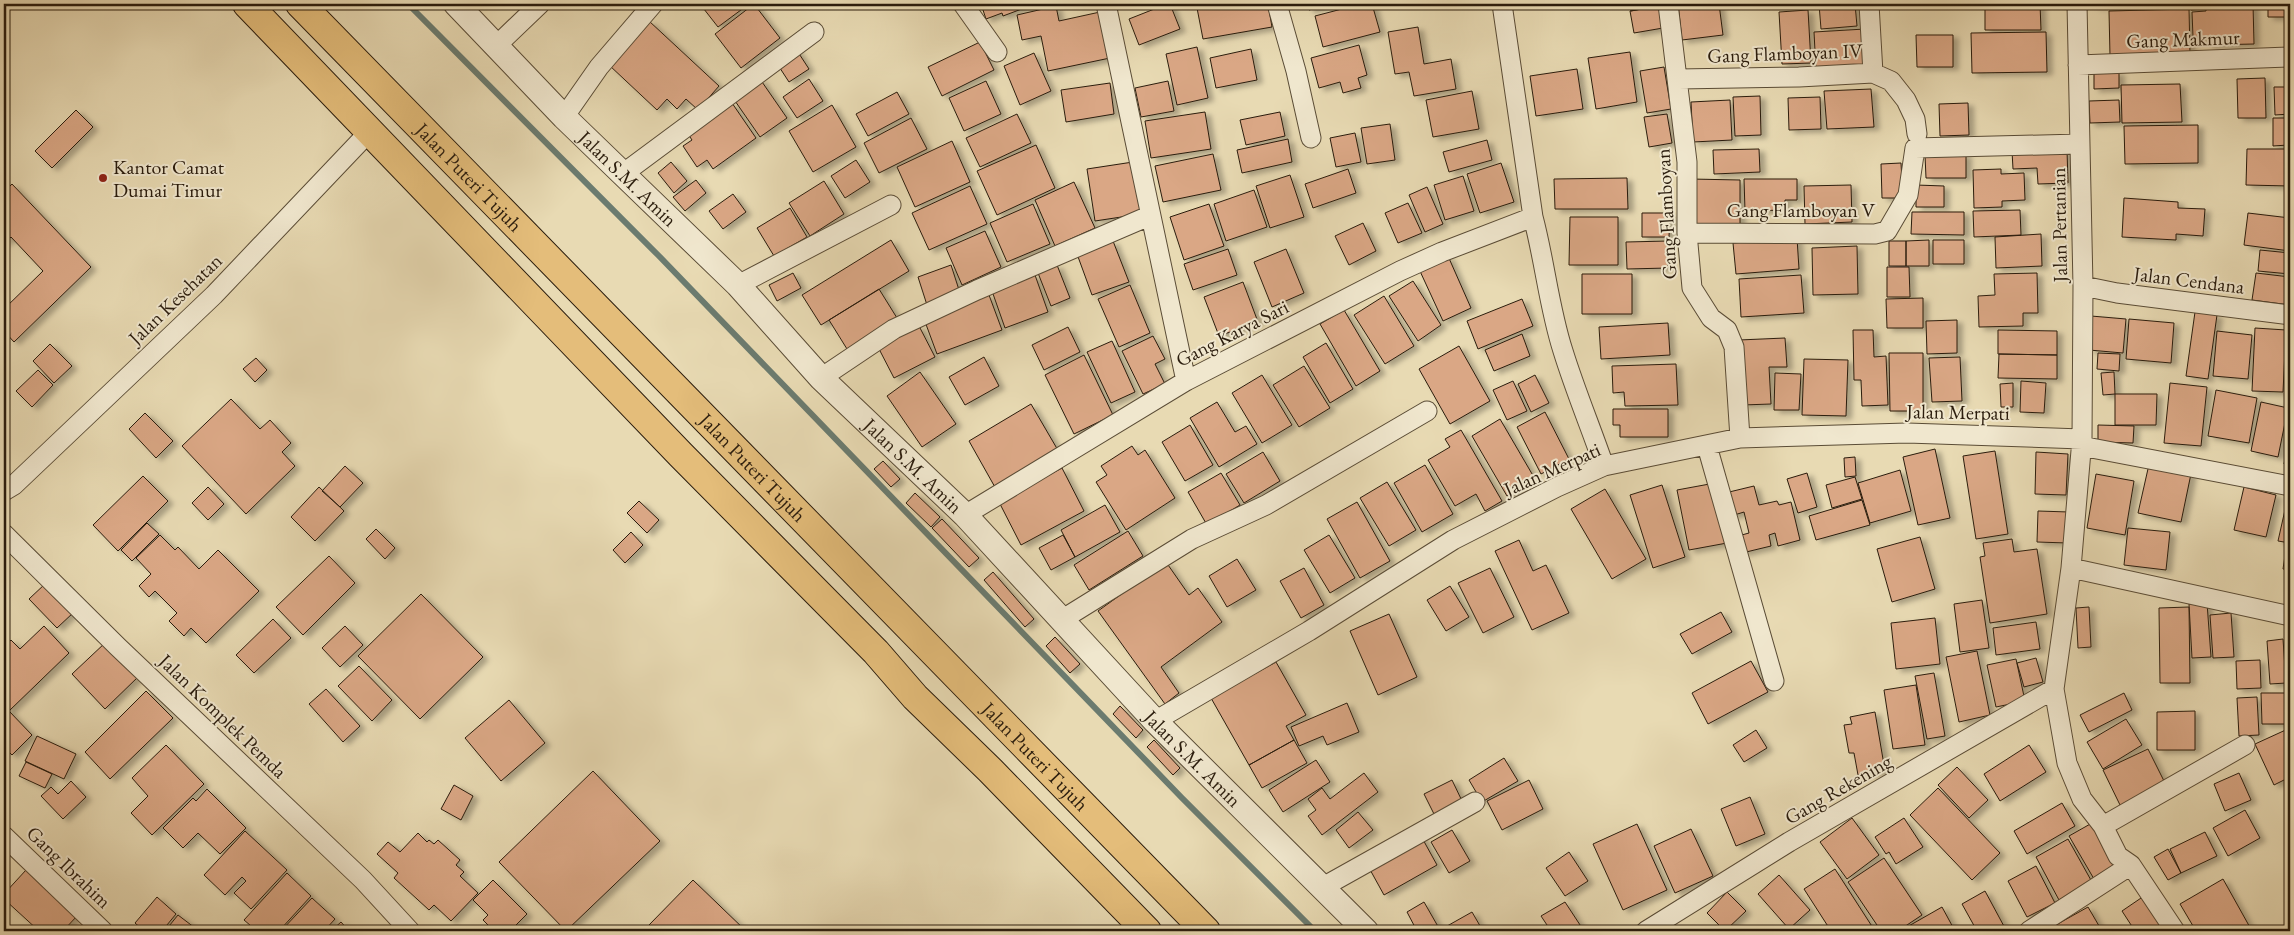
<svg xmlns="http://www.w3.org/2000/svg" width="2294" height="935" font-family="'EB Garamond',serif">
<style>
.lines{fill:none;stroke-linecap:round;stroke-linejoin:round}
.stream{stroke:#6b7b6f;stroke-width:6}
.building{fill:#daa785;stroke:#2a1c0d;filter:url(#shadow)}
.minor-casing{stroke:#5a4c36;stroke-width:21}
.tertiary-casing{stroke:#5a4c36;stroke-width:26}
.trunk-casing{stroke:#2a1c0d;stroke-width:30}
.minor{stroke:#f0e7ce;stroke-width:19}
.tertiary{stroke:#f0e7ce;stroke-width:24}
.trunk{stroke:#e4bd7a;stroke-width:28}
.poi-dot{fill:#8f2418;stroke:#f0e7ce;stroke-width:2}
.labels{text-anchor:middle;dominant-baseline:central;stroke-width:4;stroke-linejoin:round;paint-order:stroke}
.street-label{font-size:20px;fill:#2a1c0d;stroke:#f0e7ce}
.poi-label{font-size:20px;fill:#2a1c0d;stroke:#f0e7ce;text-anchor:start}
</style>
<defs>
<filter id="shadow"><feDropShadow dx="5.5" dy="3" stdDeviation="2.5" flood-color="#0004"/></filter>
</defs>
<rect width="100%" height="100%" fill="#e8dab3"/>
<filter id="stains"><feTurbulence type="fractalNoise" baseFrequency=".004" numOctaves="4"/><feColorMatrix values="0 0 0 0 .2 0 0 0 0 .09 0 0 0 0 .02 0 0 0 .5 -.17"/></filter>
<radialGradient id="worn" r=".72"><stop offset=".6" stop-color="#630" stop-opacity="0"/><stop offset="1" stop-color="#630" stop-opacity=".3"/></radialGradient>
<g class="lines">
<!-- stream -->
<path class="stream" d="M408 4 658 255 1182 798 1315 931"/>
</g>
<!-- building -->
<path class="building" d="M700 4H749L718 27Z
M754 4 780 38 741 68 715 34Z
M981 4H1035L1003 16 1002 13 986 19Z
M1167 4H1170L1180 29 1139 45 1129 19Z
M1219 4H1268L1272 27 1203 39 1197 8Z
M1308 4H1332L1309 10Z
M1361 4H1372L1380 32 1323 47 1315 16Z
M1630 4H1657L1658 6 1631 11Z
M1678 4H1719L1723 35 1682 40Z
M1819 4H1855L1857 26 1821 29Z
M1985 4H2040L2041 30H1985Z
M2094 4H2153L2094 6Z
M2191 4H2205V9L2191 10Z
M2206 4H2253L2254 44 2208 45 2207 37H2193L2192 12 2206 11Z
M2268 4H2290V17H2268Z
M1056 6 1059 21 1100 12 1110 58 1048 71 1041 36 1022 40 1017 15Z
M1659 6 1663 28 1634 33 1630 11Z
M2189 9 2190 54 2110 56 2109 11Z
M1808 10 1811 63 1782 64 1779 12Z
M649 21 719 86 698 110 686 99 677 109 667 99 657 110 609 65Z
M1418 27 1424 64 1451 59 1456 89 1414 96 1409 72 1395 74 1388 32Z
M1865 29 1867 66 1816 70 1814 32Z
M2046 32 2047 72 1972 73 1971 33Z
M1916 35H1953V67H1917Z
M980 42 994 70 942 96 928 67Z
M1359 45 1367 75 1358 78 1361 88 1343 93 1340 82 1319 88 1311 58Z
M1197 47 1208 98 1177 105 1166 54Z
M796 49 809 69 789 82 776 62Z
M1251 49 1257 80 1216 88 1210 58Z
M1630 52 1637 102 1596 109 1588 58Z
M1034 53 1051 91 1020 105 1004 66Z
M1664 67 1671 109 1647 113 1640 71Z
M1577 69 1583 109 1536 116 1530 76Z
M2119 72V88L2094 89V73Z
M2265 78 2266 118H2238L2237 79Z
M760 79 787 118 760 137 733 98Z
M809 79 823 101 797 118 783 97Z
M986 81 1001 114 964 131 949 98Z
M1168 81 1174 111 1141 117 1135 88Z
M1110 83 1114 114 1066 122 1061 90Z
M2180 84 2182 122 2122 123 2121 85Z
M2274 87H2290V114L2275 115Z
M1871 89 1874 127 1827 129 1824 91Z
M1472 91 1479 129 1433 137 1426 100Z
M897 92 909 114 868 136 856 114Z
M1760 96 1761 135 1735 136 1733 97Z
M1820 97 1821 129 1789 130 1788 98Z
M1730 100 1732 140 1693 142 1691 102Z
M2119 100 2120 122 2090 123 2089 101Z
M732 103 756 138 713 169 707 160 697 167 683 146 692 140 688 134Z
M1968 103 1969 135 1940 136 1939 104Z
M832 105 856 147 813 172 789 131Z
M76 110 93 127 52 168 35 151Z
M1205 112 1211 149 1151 158 1145 121Z
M1280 112 1285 136 1246 145 1240 120Z
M1017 114 1031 143 980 167 966 138Z
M1667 114 1672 143 1649 147 1644 117Z
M911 118 927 149 879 173 864 143Z
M2273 118H2287L2288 145 2273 146Z
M1390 124 1395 160 1367 164 1361 128Z
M2198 125V163L2125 164 2124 126Z
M1355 133 1361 162 1336 167 1330 138Z
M1288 139 1292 162 1242 173 1237 150Z
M1487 140 1492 160 1449 172 1443 152Z
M952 141 970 182 915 207 897 167Z
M1036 145 1055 188 997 215 977 171Z
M1759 149 1760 172 1714 174 1713 150Z
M2247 149H2290V186L2246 185Z
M2067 150 2068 183 2038 184 2037 168 2013 169 2012 151Z
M1213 154 1221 190 1163 202 1155 166Z
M1966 154V178H1926L1925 155Z
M856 160 870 182 845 198 831 176Z
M671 162 687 181 674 193 658 173Z
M1133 162 1141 214 1095 221 1087 169Z
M1501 163 1514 202 1480 213 1467 174Z
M1901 163 1903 198H1882L1881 164Z
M1348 169 1356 193 1313 208 1305 184Z
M2001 169V174L2024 173 2025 200 2002 201V207L1974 208 1973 170Z
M1290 175 1304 217 1270 228 1256 186Z
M1463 176 1474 211 1445 220 1434 185Z
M1627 178 1628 209H1555L1554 179Z
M1690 179 1740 180V226L1690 225Z
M1744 179H1797V200H1785V210L1745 211Z
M696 180 706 193 685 211 673 197Z
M824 181 844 214 810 236 789 203Z
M1074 182 1095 228 1055 246 1035 200Z
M12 184 91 267 14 342 4 331V309L43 271 11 237 4 244V192Z
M1851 185 1852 222 1805 224 1804 186Z
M1916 185 1944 186V207H1916Z
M970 186 987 224 929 250 912 213Z
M1427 187 1443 224 1425 232 1409 195Z
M1254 190 1267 227 1226 241 1214 204Z
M733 194 746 212 723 229 709 211Z
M2124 198 2178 202V208L2205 209 2203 236 2176 234V240L2122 237Z
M1408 203 1422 233 1398 243 1385 213Z
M1033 204 1050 244 1007 262 990 223Z
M1209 204 1224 246 1184 260 1170 217Z
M790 208 807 237 774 256 757 228Z
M2020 210 2021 235 1974 237 1973 211Z
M1912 212H1964V235L1911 234Z
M1642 213H1670L1669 237H1642Z
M2248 213 2290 218V251L2244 245Z
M1570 217H1618V265H1569Z
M1363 223 1376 251 1349 265 1335 236Z
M985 231 1001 267 962 285 946 248Z
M2041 234 2042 266 1996 268 1995 237Z
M1797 238 1799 269 1736 274 1733 243Z
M891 240 909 271 821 325 802 295Z
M1929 240V266H1906V241Z
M1933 240H1964V264H1933Z
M1113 241 1129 282 1092 295 1077 254Z
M1668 241V268L1627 269 1626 242Z
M1889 241H1906V266H1889Z
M1857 246 1858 294 1813 295 1812 248Z
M1228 249 1237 275 1193 290 1184 264Z
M1286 249 1304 293 1272 307 1254 262Z
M2260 250 2290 253V274L2258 271Z
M1448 256 1471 308 1443 321 1419 269Z
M951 265 960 293 927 305 918 277Z
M1057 265 1070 298 1051 306 1038 273Z
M1887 267H1909L1910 297H1887Z
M793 273 801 288 777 301 769 285Z
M2037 273 2038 313H2023V326L1979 327 1978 296 1995 295 1994 274Z
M2256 273 2290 277V305L2252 300Z
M1582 274H1632V314H1582Z
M1035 275 1048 312 1005 328 992 291Z
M1801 275 1804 313 1741 317 1739 279Z
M1413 281 1441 325 1418 341 1389 296Z
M1243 282 1258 322 1219 336 1204 297Z
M1130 285 1150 333 1119 347 1098 299Z
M879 289 897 318 847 349 829 320Z
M989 295 1002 330 937 354 924 319Z
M1384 296 1414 346 1385 364 1354 315Z
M1923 298V328H1887L1886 299Z
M1522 299 1533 326 1478 349 1467 321Z
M1344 310 1380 371 1356 386 1320 324Z
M2195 312 2217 315 2208 379 2186 376Z
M2091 316 2126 319 2123 353 2089 350Z
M2129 319 2174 323 2171 363 2126 359Z
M1957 320V353L1927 354 1926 321Z
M1668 323 1670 355 1601 359 1599 327Z
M919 326 935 357 894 378 878 347Z
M1068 327 1080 352 1044 370 1032 345Z
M2255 328 2286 330 2283 392 2252 391Z
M1853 330H1873L1874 357 1886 356 1888 405 1862 406 1861 380H1854Z
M1998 330 2057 331V355L1998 354Z
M2217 331 2252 335 2248 379 2213 376Z
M1522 334 1530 356 1494 371 1485 350Z
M1153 336 1165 359 1155 364 1165 384 1143 394 1122 351Z
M1785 338 1787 367H1769L1771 404 1742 405 1739 340Z
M1112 341 1135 392 1111 403 1087 352Z
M1326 343 1353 389 1330 403 1303 357Z
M50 344 72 366 54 383 33 361Z
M1459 346 1490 401 1450 424 1419 369Z
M1889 353H1923V411H1890Z
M2098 353 2120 354 2119 371 2097 369Z
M1999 354 2057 355V379L1998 378Z
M1084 355 1113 415 1074 434 1045 375Z
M984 357 999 386 965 405 949 377Z
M1960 357 1962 401 1932 402 1929 358Z
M256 358 267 370 255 382 243 369Z
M1804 359 1848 360 1846 416 1802 415Z
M1676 364 1678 405 1625 406 1624 392 1613 393 1612 366Z
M1304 366 1330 408 1299 427 1273 385Z
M38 370 53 385 32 407 16 391Z
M920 372 956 424 922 447 887 396Z
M2114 372 2115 394 2103 395 2101 373Z
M1775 373 1801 374 1799 410H1774Z
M1262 375 1292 425 1262 443 1232 393Z
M1535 375 1549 403 1531 412 1518 384Z
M1513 381 1527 411 1507 420 1493 390Z
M2021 381 2046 383 2044 413 2020 412Z
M2013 383V407H2001L2000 384Z
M2170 383 2207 387 2201 446 2164 443Z
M2216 390 2257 398 2249 443 2208 436Z
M2115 394H2157L2156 425H2115Z
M231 399 260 429 270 420 291 443 282 452 295 466 246 514 182 446Z
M1217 402 1235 432 1246 426 1257 444 1219 467 1190 418Z
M2261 402 2288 408 2278 457 2251 451Z
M1031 404 1059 452 996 489 969 441Z
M1613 409H1668V437H1620V425H1613Z
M1545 412 1569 459 1541 474 1517 427Z
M145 413 173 441 156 458 129 429Z
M1500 419 1535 479 1507 496 1472 436Z
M1190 425 1213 465 1185 481 1162 442Z
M2098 425 2134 426 2133 443 2098 442Z
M1461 430 1502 501 1485 511 1476 494 1455 506 1428 460 1450 447 1445 439Z
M2290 430V465L2284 464Z
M1132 446 1138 455 1145 450 1175 498 1126 530 1096 482 1107 475 1101 466Z
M1935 449 1950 518 1918 525 1903 457Z
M1995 451 2008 534 1976 539 1963 456Z
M1263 452 1280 481 1244 503 1226 474Z
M2036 452 2068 454 2066 495 2035 494Z
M1855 457 1856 476 1845 477 1844 458Z
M2150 460 2192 469 2181 522 2138 513Z
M883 461 900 479 891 487 874 469Z
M1425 465 1453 514 1422 532 1394 483Z
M345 466 363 483 340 507 322 491Z
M1062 468 1084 511 1021 545 999 502Z
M1900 470 1911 511 1870 523 1858 483Z
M1221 473 1240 505 1207 525 1188 492Z
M1807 473 1817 507 1798 513 1787 479Z
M2096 474 2134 481 2125 535 2087 528Z
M143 476 168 501 118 551 93 525Z
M1855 477 1862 499 1832 508 1826 485Z
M1387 482 1416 530 1389 546 1360 498Z
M1715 483 1727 543 1689 550 1677 490Z
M1662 485 1685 557 1653 568 1630 495Z
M1754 486 1759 505 1777 501 1779 505 1791 502 1800 540 1778 546 1775 533 1769 535 1771 546 1742 553 1738 536 1749 533 1744 512 1731 516 1725 493Z
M208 487 224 504 208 520 192 503Z
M319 487 344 511 315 541 291 517Z
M2244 487 2276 495 2266 537 2234 530Z
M1605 489 1646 559 1612 579 1571 509Z
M2289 492 2290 493V543L2278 541Z
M915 493 940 517 931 527 906 503Z
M1862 500 1870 525 1816 540 1809 516Z
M639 501 659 520 647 533 627 513Z
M1357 502 1390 561 1360 578 1327 519Z
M1105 505 1120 532 1075 557 1061 530Z
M2038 511 2069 512 2068 543 2037 542Z
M942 519 979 558 969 567 932 528Z
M147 523 159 534 132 561 121 550Z
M2128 528 2170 532 2166 570 2124 565Z
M376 529 395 548 385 559 366 539Z
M1128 531 1143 556 1089 590 1074 565Z
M631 532 643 545 625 563 613 550Z
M160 535 175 550 178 547 199 569 218 550 259 591 206 643 191 628 184 636 169 621 177 613 155 591 149 597 139 586 151 574 136 558Z
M1063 535 1075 557 1051 570 1039 548Z
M1329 535 1355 578 1330 593 1304 550Z
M1920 537 1935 589 1892 602 1877 549Z
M2012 539 2014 552 2037 549 2047 614 1990 623 1980 557 1985 556 1983 543Z
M1519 540 1533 571 1546 565 1569 613 1532 630 1495 551Z
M2286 549H2290V570L2283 569Z
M329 556 355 583 303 635 276 607Z
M1237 559 1256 590 1227 607 1209 576Z
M1166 562 1189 595 1198 588 1222 622 1161 667 1179 693 1165 704 1098 611Z
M1304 568 1324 605 1301 618 1280 581Z
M1490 568 1514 617 1483 633 1458 583Z
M993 572 1034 619 1025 627 984 580Z
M46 583 74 612 57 628 29 599Z
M1450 586 1469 617 1446 631 1427 600Z
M421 594 483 657 420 719 358 656Z
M1982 600 1989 648 1960 652 1954 604Z
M2207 603 2211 657 2192 658 2189 604Z
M2089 607 2091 647 2078 648 2076 608Z
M2189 607 2190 683H2160L2159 608Z
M1721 612 1732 632 1692 654 1680 634Z
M2231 613 2234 657 2213 658 2210 615Z
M1389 614 1417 677 1378 695 1350 631Z
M1935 618 1940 664 1896 669 1891 623Z
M273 619 291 638 254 673 236 655Z
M2036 622 2040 649 1996 655 1993 628Z
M44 626 69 653 9 711 32 735 12 755 4 747V647L11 640 20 649Z
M345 626 363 645 340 667 322 648Z
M1055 637 1080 664 1070 673 1046 646Z
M2283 639 2286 683 2270 684 2267 641Z
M106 642 139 676 105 709 72 674Z
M1977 651 1990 715 1959 722 1946 657Z
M2036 658 2043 682 2024 687 2017 663Z
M2016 659 2025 701 1996 707 1987 665Z
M2260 660 2261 688 2237 689 2236 661Z
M1751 661 1768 692 1708 724 1692 693Z
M1276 662 1306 715 1286 726 1294 740 1249 765 1211 698Z
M359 666 392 700 372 721 338 686Z
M1934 673 1945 736 1927 739 1915 676Z
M1916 685 1925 745 1893 749 1884 690Z
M326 689 360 726 343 742 309 704Z
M146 691 173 718 110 779 85 752Z
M2124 693 2132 710 2089 732 2080 715Z
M2261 693H2286L2287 724H2262Z
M2257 697 2259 735 2239 736 2237 698Z
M509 700 545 743 501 781 465 738Z
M1347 703 1359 732 1327 745 1323 736 1299 746 1291 727Z
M1120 706 1143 730 1136 738 1113 714Z
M2195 711V750H2157V712Z
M1875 712 1885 771 1858 775 1854 753H1849L1844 725 1852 724 1850 717Z
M2126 719 2142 745 2103 769 2087 742Z
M2290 728V777L2274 785 2255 744Z
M1756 730 1767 748 1744 762 1733 745Z
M37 736 76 754 64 779 25 761Z
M1154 740 1180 768 1173 775 1147 747Z
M1294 740 1307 763 1262 788 1249 765Z
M166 745 204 784 152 835 131 813 148 796 132 778Z
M2029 745 2046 772 2000 801 1984 774Z
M2148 749 2166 785 2121 807 2103 770Z
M1504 758 1518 781 1482 802 1469 780Z
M1316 760 1330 782 1283 812 1269 790Z
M26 762 52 774 45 788 19 776Z
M1957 767 1988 800 1969 818 1938 785Z
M593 771 660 841 566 931 499 862Z
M1364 773 1378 792 1322 835 1308 816 1316 810 1308 799 1322 788 1330 799Z
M2239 773 2251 800 2225 811 2214 784Z
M1452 780 1463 803 1435 816 1424 794Z
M1529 780 1543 809 1502 830 1487 801Z
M71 781 86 797 63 819 41 796 51 787 58 794Z
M454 785 473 796 461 820 441 809Z
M1938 788 2000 853 1972 880 1910 815Z
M207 789 246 828 220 854 198 833 183 848 163 828 193 798 196 801Z
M1750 797 1765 834 1736 846 1721 809Z
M2062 803 2075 826 2027 854 2014 831Z
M2245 810 2260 838 2228 856 2213 828Z
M1358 812 1373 830 1349 848 1336 830Z
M1852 818 1879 855 1847 879 1820 842Z
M1904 818 1923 847 1896 864 1889 852 1886 854 1875 837Z
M2092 823 2117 866 2094 879 2069 836Z
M1637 824 1667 890 1623 910 1593 844Z
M1691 829 1713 876 1675 893 1654 846Z
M1452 830 1470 861 1449 873 1431 842Z
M245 831 287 870 251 909 234 893 246 881 242 877 225 895 204 875Z
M2205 832 2217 856 2181 873 2170 849Z
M418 833 427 842 429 840 434 844 438 840 460 860 456 865 464 872 460 876 478 893 451 921 434 905 429 910 394 878 398 873 377 854 388 842 400 852Z
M1421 836 1437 865 1384 895 1368 866Z
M2068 839 2092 882 2059 900 2036 857Z
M2168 849 2181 873 2168 880 2154 857Z
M1569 852 1588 881 1565 896 1546 868Z
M1884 858 1922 915 1898 931H1881L1848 882Z
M2036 866 2055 903 2027 917 2008 881Z
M1835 869 1875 931H1831L1804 889Z
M26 870 77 916 63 931H39L4 899V894Z
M287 873 311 896 279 931H257L244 920Z
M1779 875 1810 910 1789 929 1758 894Z
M2223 879 2252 931H2196L2180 904Z
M493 880 527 914 510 931 502 929 494 931 483 920 488 915 473 900Z
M693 880 746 931H656L649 925Z
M1985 891 2006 930 2004 931H1977L1962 904Z
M1727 892 1746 911 1725 931 1707 913Z
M2144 896 2168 931H2135L2122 911Z
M157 897 176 914 162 931H144L135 923Z
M312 898 335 919 324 931H281Z
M1424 902 1440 930 1472 912 1483 931H1417L1407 912Z
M1565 902 1584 931H1551L1541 916Z
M1942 907 1955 931H1910L1907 927Z
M2088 907 2102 931H2057L2054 926Z
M178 915 199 931H165Z
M341 922 349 931H331Z"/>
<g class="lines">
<!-- minor casing -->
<g class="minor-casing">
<path id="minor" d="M963 4 997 52
M1106 4 1186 381
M1277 4 1296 71 1311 138
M1502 4 1533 217C1545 262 1549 308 1563 351 1575 390 1591 428 1604 466
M1668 4 1687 162V233L1692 288 1711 318 1727 330 1734 347 1740 438
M1869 4 1873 73
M2077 4 2083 286 2082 439 2071 568 2054 689 2067 763 2082 799 2103 826 2118 856 2131 865 2175 931
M496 46 540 4
M2078 65 2290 57
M1679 79 1799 77 1873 73 1891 81 1906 100 1915 119 1917 134
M564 117 599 67 653 4
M624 173 814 32
M1687 233 1875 234 1887 231 1908 195 1915 148 2079 144
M738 285 891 205
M2083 286 2117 293 2290 315
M821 378 894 329 977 290 1149 216
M1707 446 1774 681
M2081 446 2290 486
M4 491 14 485 214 295 370 131
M965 515 1186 381 1400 271 1442 252 1533 217
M4 534 118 647 363 880 410 931
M2071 568 2290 616
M1063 619 1192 539 1266 505 1427 411
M1155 721 1309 631 1453 540 1557 487 1604 466 1740 438 1907 433 2082 439
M2103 826 2245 745
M4 836 103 931
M1323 887 1475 802
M1646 931 1789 842 2054 689
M2029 931 2131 865"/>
</g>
<!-- tertiary casing -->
<g class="tertiary-casing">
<g id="tertiary">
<path id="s1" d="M456 4 564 117 738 285 821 378 965 515 1155 721 1366 931"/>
</g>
</g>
<!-- trunk casing -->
<g class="trunk-casing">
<g id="trunk">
<path d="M247 4 681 455 876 652 915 697 990 770 1147 931"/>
<path id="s2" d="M300 4 1206 931"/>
</g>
</g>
<!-- minor -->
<use href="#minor" class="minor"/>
<!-- tertiary -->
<use href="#tertiary" class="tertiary"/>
<!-- trunk -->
<use href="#trunk" class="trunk"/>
</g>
<!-- markers -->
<circle class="poi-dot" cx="103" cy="178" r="5"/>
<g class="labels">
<!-- street labels -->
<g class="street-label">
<text transform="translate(2183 39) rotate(-2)">Gang Makmur</text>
<text transform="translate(1785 53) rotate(-2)">Gang Flamboyan IV</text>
<text stroke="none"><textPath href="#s2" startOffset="242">Jalan Puteri Tujuh</textPath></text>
<text stroke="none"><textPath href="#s1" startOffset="245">Jalan S.M. Amin</textPath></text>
<text x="1801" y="210">Gang Flamboyan V</text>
<text transform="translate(1666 214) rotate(-93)">Gang Flamboyan</text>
<text transform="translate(2059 225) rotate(-91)">Jalan Pertanian</text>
<text transform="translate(2189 280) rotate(7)">Jalan Cendana</text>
<text transform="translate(175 299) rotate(-44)">Jalan Kesehatan</text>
<text transform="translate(1232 333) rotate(-27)">Gang Karya Sari</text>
<text transform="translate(1958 412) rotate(1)">Jalan Merpati</text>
<text stroke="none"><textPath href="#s1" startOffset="650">Jalan S.M. Amin</textPath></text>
<text stroke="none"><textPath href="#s2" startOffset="648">Jalan Puteri Tujuh</textPath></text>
<text transform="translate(1552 469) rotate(-24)">Jalan Merpati</text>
<text transform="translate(223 716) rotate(44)">Jalan Komplek Pemda</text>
<text stroke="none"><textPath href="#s2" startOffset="1052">Jalan Puteri Tujuh</textPath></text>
<text stroke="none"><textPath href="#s1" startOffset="1055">Jalan S.M. Amin</textPath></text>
<text transform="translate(1838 789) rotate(-30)">Gang Rekening</text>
<text transform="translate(69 867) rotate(44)">Gang Ibrahim</text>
</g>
<!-- poi labels -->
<g class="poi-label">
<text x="113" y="167">Kantor Camat<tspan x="113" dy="23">Dumai Timur</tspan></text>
</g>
</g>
<!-- margin -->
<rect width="2294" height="935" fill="none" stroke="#e8dab3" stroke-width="20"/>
<rect x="5" y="5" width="2284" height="925" fill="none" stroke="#2a1c0d" stroke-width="2.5"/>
<rect x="10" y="10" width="2274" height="915" fill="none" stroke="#2a1c0d"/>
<rect width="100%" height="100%" filter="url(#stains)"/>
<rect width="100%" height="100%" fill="url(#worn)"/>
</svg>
